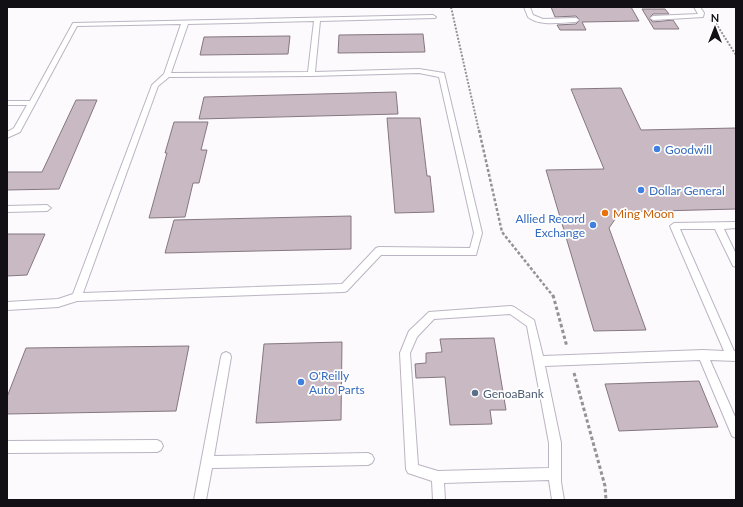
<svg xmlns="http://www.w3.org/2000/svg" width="743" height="507" font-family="Lato,sans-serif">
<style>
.building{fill:#c9b9c3;stroke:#857780}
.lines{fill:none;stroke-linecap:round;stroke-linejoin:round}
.lane-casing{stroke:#bbb4c3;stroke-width:2}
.path-far2{stroke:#949296;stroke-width:2;stroke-dasharray:2 1.5;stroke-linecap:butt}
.path-far1{stroke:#949296;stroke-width:2.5;stroke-dasharray:3 2;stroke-linecap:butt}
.path{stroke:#949296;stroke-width:3;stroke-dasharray:3.5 2.5;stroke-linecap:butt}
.lane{fill:#fff;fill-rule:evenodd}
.shop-dot{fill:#3f7fe0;stroke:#fff;stroke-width:1.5}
.food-dot{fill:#e8710a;stroke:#fff;stroke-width:1.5}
.service-dot{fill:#5c6f8a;stroke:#fff;stroke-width:1.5}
.labels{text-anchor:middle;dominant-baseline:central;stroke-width:3.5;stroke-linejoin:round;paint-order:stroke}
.shop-label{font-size:12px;fill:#366cbe;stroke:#fff;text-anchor:start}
.food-label{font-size:12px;fill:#c56008;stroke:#fff;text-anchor:start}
.service-label{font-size:12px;fill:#4e5e75;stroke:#fff;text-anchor:start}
</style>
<rect width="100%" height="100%" fill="#fcfafd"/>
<!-- building -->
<path class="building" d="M551 7H631L639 21 582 22 586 30H560L557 25 576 24 580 20 576 16 555 17Z
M642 9H665L669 14H653L649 18 653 22 673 20 679 29H654Z
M423 34 425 52 338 53 339 35Z
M290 36 288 54 200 55 204 37Z
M621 88 641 130 736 128V209L620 212 609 228 646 330 594 331 546 170 604 169 571 89Z
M396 92 398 114 199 119 204 97Z
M76 100H97L59 189 7 190V172H42Z
M387 118H420L427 176H430L434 212 395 213Z
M174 122H208L201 150H207L199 183H193L185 217 149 218 167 153H165Z
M351 216V249L165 253 174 220Z
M7 234H45L27 275 7 276Z
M494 338 506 410H490L492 424 450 425 445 377 416 378 415 364 426 363V353L442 352 440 339Z
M342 342 341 420 256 423 264 344Z
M189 346 176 411 7 414V397L26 348Z
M699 381 718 427 619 431 605 384Z"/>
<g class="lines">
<!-- lane casing -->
<g class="lane-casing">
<path id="lane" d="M524 7H530L533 15 543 19 576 18 579 20 576 22C562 22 540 27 528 17Z
M694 7H700L704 13 703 17 653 20 650 18 653 16 698 14Z
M433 15 436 17 435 18 320 21 315 72 419 69 444 73 482 233 476 255H381L347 291 344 292 77 301 58 307 7 310V302L58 299 73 294 152 85 164 74 181 24 77 26 20 132 7 138V132L14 128 27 105H7V101H30L73 23ZM314 21 308 72 171 73 188 24ZM419 73 439 77 474 233 470 248 379 247 376 248 342 284 83 293 158 86 169 77 311 76Z
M47 205 51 208 47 211 7 212V206Z
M736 222V228L724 229 736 254V267L733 266 715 229H680L734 351H736V361L710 360 736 419V438L732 436 700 360 545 366 561 443V482L564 500H552L549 480 444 483 445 500H433L432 481 408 473 406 469 400 353 409 331 429 312 511 306 514 307 534 320 543 356 703 350 724 351 670 226 674 223ZM510 314 527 326 549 443V468L438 471 418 465 410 353 417 337 434 319Z
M226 352 230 354 231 357 214 456 368 453 372 455 374 459 372 463 368 465 212 468 206 500H194L221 357 222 354Z
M157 440 161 442 163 446 161 450 157 452 7 453V441Z"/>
</g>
<!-- path-far2 -->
<path class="path-far2" d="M451 7 479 131
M710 20 715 22 736 55"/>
<!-- path-far1 -->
<path class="path-far1" d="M479 130 502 232 553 296"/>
<!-- path -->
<path class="path" d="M553 295 567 347
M574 373 605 486 606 500"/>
<!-- lane -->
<use href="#lane" class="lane"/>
</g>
<!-- markers -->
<g class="shop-dot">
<circle cx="657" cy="149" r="4"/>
<circle cx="641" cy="190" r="4"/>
<circle cx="593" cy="225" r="4"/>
<circle cx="301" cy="382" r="4"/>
</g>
<circle class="food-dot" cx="605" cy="213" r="4"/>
<circle class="service-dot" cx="475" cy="393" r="4"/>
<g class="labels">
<!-- shop labels -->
<g class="shop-label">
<text x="665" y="149">Goodwill</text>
<text x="649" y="190">Dollar General</text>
<text x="585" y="218" text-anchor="end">Allied Record<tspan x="585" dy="14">Exchange</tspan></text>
<text x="309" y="375">O'Reilly<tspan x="309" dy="14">Auto Parts</tspan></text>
</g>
<!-- food labels -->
<g class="food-label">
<text x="613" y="213">Ming Moon</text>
</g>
<!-- service labels -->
<g class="service-label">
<text x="483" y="393">GenoaBank</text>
</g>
</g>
<!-- border -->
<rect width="743" height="507" fill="none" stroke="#121015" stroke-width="16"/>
<!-- north arrow -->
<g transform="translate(715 28)" stroke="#ffffff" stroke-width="3" paint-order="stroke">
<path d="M0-3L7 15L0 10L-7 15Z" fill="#121015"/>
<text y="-6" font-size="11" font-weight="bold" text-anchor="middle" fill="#121015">N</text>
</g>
</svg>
